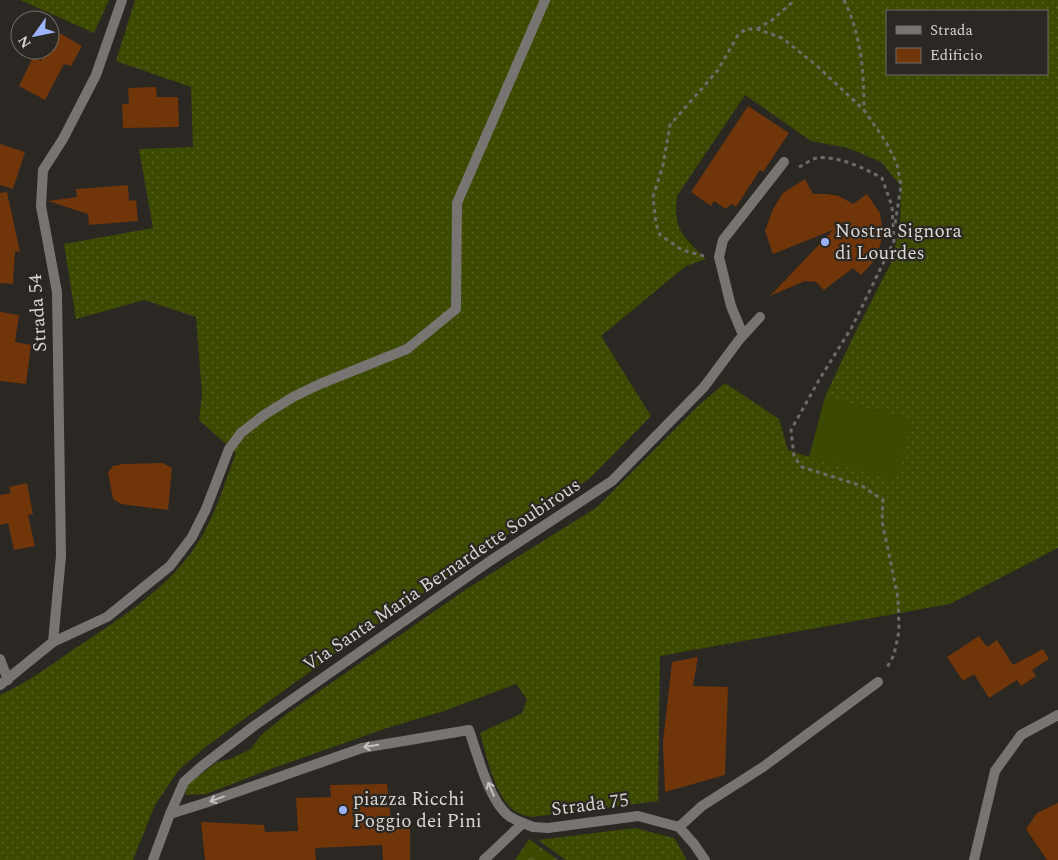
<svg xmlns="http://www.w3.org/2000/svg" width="1058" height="860" font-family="Spectral,serif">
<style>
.grass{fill:url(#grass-dots);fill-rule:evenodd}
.park{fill:url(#park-crowns)}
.garden{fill:#3c4900}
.building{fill:#703509}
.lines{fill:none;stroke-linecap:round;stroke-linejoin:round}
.path{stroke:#6e6b67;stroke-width:3;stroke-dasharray:4 4;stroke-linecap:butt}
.service{stroke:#777472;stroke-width:10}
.minor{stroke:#777472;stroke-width:10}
.oneway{stroke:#c5c2c0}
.poi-dot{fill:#9db4fd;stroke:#2b2722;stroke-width:2}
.labels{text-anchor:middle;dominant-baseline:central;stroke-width:4.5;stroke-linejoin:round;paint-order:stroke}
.poi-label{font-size:19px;fill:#d9d6d3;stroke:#2b2722;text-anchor:start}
.street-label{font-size:19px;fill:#d9d6d3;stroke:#2b2722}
</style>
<defs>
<pattern id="grass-dots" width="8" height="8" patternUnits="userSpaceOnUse" patternTransform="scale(1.25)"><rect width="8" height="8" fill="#3c4900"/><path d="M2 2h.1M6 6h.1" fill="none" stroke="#586224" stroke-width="1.8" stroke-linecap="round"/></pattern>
<pattern id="park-crowns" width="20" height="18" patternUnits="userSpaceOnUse" patternTransform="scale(1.25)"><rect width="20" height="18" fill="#3c4900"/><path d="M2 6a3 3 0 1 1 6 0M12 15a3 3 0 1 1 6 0" fill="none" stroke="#586224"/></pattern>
</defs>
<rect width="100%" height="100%" fill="#2b2722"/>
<!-- grass -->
<path class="grass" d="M20 0H109L94 33Z
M135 0H1058V548L950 604 660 656 658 801 532 817C529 816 524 816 521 814 496 806 487 756 480 733L522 713 527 699 516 684 447 710 387 728 268 770 206 794 185 795 188 784 217 762 230 759 251 749 260 736 288 713 465 590 597 507 699 405 725 383 779 419 788 450 809 457 912 420 825 397 853 337 891 263 900 227 901 186 881 162 848 148 811 141 745 95 677 196C673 231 683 236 706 259L686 266 601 336 651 416 590 478 350 643 204 748 178 771 155 805 133 860H0V695C26 683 50 666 74 649 117 621 166 590 195 547 215 518 224 484 236 453L199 420 202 394 196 317 144 300 76 319 64 244 153 228 139 149 193 147 191 87 116 61ZM887 11H1047V74H887Z
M635 828 674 838 687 860H566L538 840Z"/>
<!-- park -->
<path class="park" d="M529 839 558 860H515Z"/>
<!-- garden -->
<path class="garden" d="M825 397 912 420 896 480 809 457Z"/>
<!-- building -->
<path class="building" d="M56 31 82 46 71 66 64 64 45 100 19 86 33 57 41 61 47 50H50V43Z
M156 87 157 97H178L179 127 123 128 122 104H129L128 88Z
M748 106 789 133 763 172 760 170 736 207 731 204 726 209 714 201 711 206 691 192Z
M0 144 25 152 13 189 0 185Z
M805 179 813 194H827L839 196 853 204 867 194 880 213 883 235 876 259 861 275 853 268 824 290 816 282 805 281 770 296 833 230 773 254 765 231 773 209 783 193Z
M128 185 129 201 136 200 138 221 89 225 88 214 48 201 77 197 76 189Z
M7 192 20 252 15 251 13 284 0 283V193Z
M0 312 19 315 15 342 31 345 26 384 0 381Z
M163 463 172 468 168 510 121 504 113 499 108 472 113 466 123 464Z
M27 483 33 514 28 515 35 546 14 550 8 523 0 525V495L11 493 9 487Z
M979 636 987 647 997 640 1013 665 1043 649 1049 659 1032 670 1036 676 1021 686 1017 680 989 698 974 674 963 681 947 657Z
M698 657 693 686 728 687 725 775 665 792 663 742 672 662Z
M387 784 392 828 410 829V860H383L382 845 315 848 316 860H205L201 822 264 825 265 832 298 831 296 798 331 797 330 785Z
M1058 803V860H1047L1026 829 1037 813Z"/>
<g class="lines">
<!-- path -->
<path class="path" d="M844 0C861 34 864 72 864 110
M757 29 772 20 795 0
M799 167C804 165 811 159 817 158 837 155 866 169 882 178L892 206 894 241 852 327 819 380 791 430 794 457 802 467 862 486 883 500 882 521 898 598 899 631 894 655 886 669
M704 256 682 250 660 235 656 224 653 197 663 165 670 125 718 70 738 35 746 29H757L782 38 816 65 864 110 886 142 897 164 901 186 895 224"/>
<!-- service -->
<path class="service" d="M170 814 205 803 362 748 469 730C477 753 489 801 509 816 513 819 518 821 523 823L484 860"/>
<!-- minor -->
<path class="minor" d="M743 335 731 306 719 257 723 240 784 162
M53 642 61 556 57 292 41 206 43 170 63 139 96 75 122 0
M0 659 8 680
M0 685 53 642 107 617 170 566 192 537 206 509 229 449 241 433 264 415 293 397 320 384 407 349 456 309 457 203 545 0
M523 823 533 827 548 828 638 816 679 827 694 844 705 860
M679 827 702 806 763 767 878 682
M153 860 170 814 184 782 202 766 254 726 490 561 612 481 704 387 739 340 760 317
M974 860 995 771 1021 735 1058 715"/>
</g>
<!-- one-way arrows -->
<defs><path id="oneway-shaft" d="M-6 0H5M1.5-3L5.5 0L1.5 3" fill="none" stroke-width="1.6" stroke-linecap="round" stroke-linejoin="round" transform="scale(1.25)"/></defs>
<g class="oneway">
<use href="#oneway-shaft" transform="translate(371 746) rotate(170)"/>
<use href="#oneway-shaft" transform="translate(491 789) rotate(-113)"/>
<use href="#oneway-shaft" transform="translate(217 799) rotate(160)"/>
</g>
<!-- markers -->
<g class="poi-dot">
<circle cx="825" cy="242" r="5"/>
<circle cx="343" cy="810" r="5"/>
</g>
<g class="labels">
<!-- poi labels -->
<g class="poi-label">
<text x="835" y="231">Nostra Signora<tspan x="835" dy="22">di Lourdes</tspan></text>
<text x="353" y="799">piazza Ricchi<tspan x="353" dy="22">Poggio dei Pini</tspan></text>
</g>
<!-- street labels -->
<g class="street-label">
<text transform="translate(38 313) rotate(-94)">Strada 54</text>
<text transform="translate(442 575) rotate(-34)">Via Santa Maria Bernardette Soubirous</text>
<text transform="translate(590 805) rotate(-7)">Strada 75</text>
</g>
</g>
<!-- legend -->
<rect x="886" y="10" width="162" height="65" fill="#2b2722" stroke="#716d69"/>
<rect x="896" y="26" width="25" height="8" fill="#777472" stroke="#716d69"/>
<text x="930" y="35" font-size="15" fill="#d9d6d3">Strada</text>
<rect x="896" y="48" width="25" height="15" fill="#703509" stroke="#716d69"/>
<text x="930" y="60" font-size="15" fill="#d9d6d3">Edificio</text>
<!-- north arrow -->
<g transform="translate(35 35) rotate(237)"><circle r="24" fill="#2b2722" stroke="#716d69"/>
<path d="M0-4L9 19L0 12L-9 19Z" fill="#9db4fd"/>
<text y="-8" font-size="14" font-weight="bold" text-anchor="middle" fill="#d9d6d3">N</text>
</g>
</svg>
